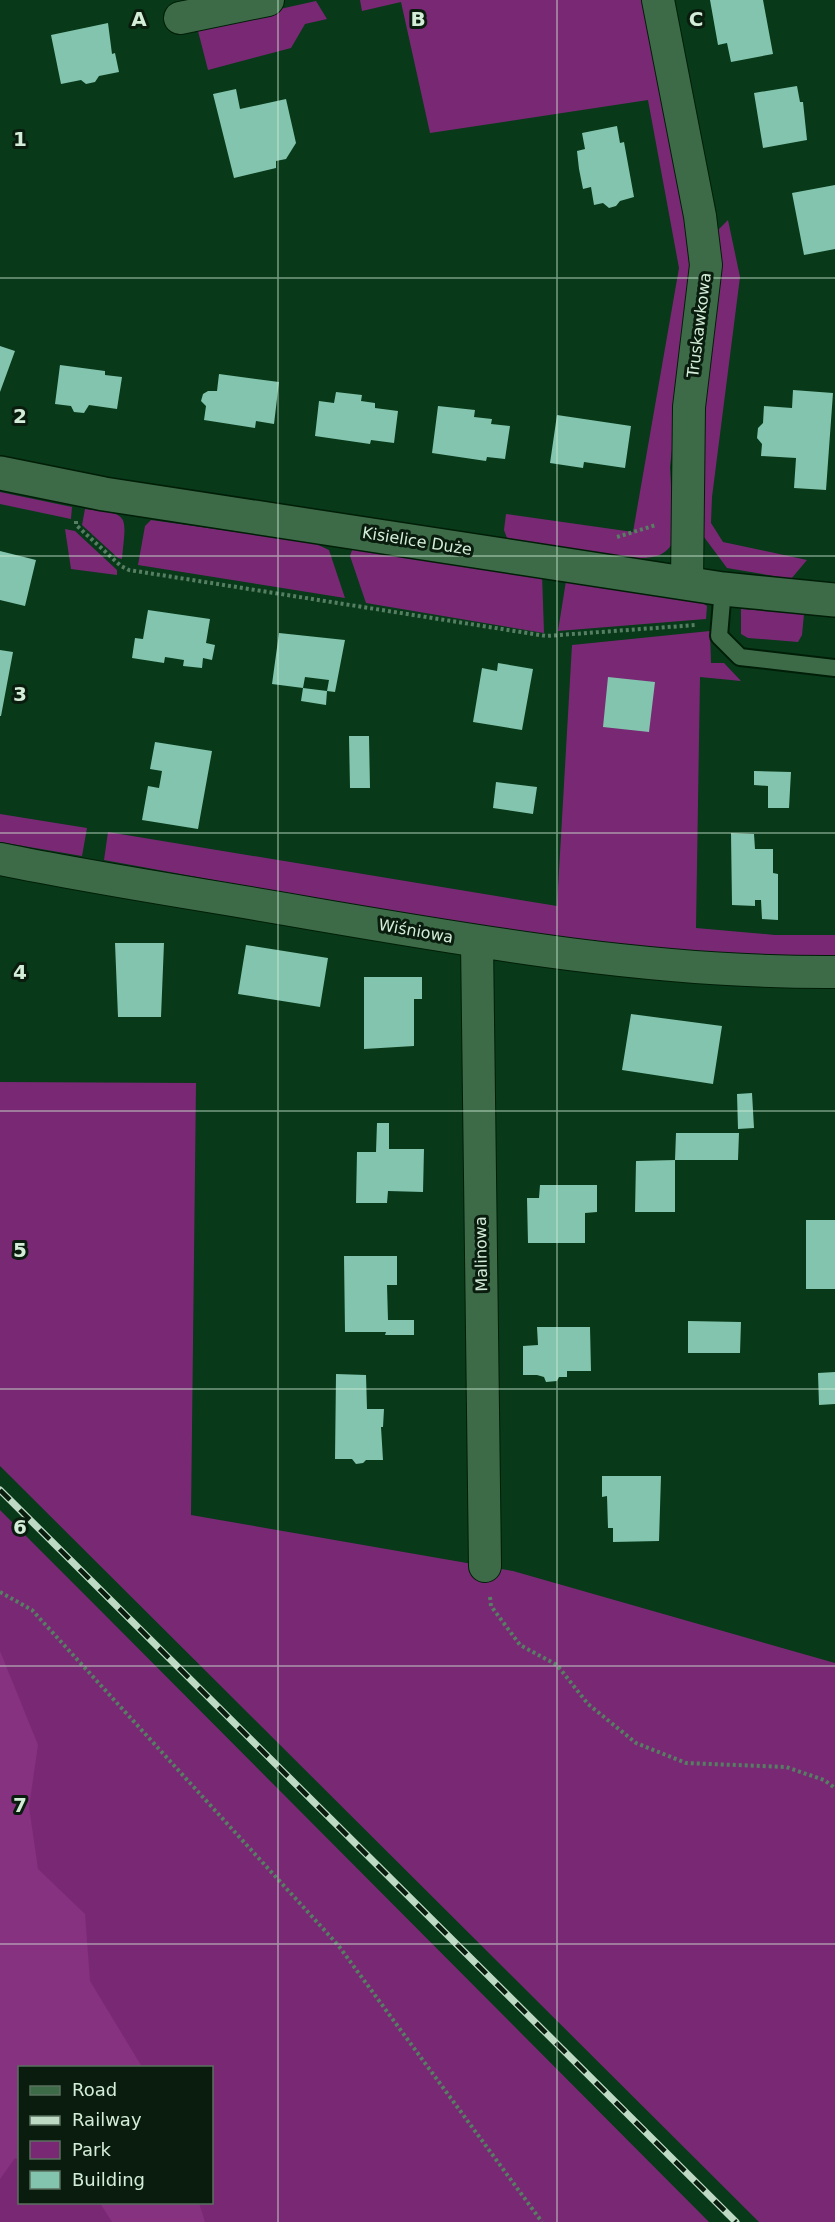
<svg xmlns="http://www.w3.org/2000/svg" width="835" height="2222" font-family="'DejaVu Sans',sans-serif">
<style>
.green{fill:#792974;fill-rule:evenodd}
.forest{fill:#873181}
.building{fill:#82c4ad}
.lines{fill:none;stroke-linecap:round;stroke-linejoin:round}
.service-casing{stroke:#001e07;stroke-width:20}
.minor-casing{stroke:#001e07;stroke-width:34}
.tertiary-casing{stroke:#001e07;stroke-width:36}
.path{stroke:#567e62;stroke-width:4;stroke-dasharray:3 3;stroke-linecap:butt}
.service{stroke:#3d6b48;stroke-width:16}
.minor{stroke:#3d6b48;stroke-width:32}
.tertiary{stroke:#3d6b48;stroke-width:33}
.rail-casing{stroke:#bedac4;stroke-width:7}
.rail{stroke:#091c0e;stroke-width:4.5;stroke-dasharray:14;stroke-linecap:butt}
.grid{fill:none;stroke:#d4edd8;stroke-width:1.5;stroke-opacity:0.55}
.labels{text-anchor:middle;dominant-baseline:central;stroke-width:6;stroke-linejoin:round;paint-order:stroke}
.street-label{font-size:16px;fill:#d4edd8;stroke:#091c0e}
.grid-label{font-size:20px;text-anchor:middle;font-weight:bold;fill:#d4edd8;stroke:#091c0e;stroke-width:6;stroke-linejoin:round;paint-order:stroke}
</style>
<rect width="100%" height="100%" fill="#083919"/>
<!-- green -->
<path class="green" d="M360 0H645L694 255 670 467 674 540C666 557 654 557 636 559L507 538 504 530 506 514 633 532 679 268 648 100 430 133 401 2 362 11Z
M316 1 327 19 305 24 291 48 208 70 198 31 203 26Z
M728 220 740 277 712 497 711 523 723 542 807 560 791 579 727 568 704 537 701 520 700 411 718 274V230Z
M0 492 72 507 71 519 0 504Z
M85 509C131 514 126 514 122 559L118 558 82 525Z
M151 520 314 543 329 550 345 598 138 565 145 526Z
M65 529 75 531 117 570V575L71 569Z
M358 547 542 574 544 633 366 603 350 556 352 550Z
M566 581 698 600 707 606 706 619 558 631Z
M741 609 804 614 802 635 798 642 748 638 741 634Z
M710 631 711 663H724L741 681 700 677 696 928 775 935H835V962H793L497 932 104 860 108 832 557 906 572 645Z
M0 814 87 828 82 856 0 842Z
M0 1082 196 1083 191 1515 513 1571 835 1663V2222H759L0 1466Z
M0 1510 92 1602 709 2222H0ZM20 2068H212V2202H20Z"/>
<!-- forest -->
<path class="forest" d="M0 1651 38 1745 29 1807 38 1869 85 1914 90 1981 142 2067 20 2068 19 2160 15 2158 0 2179Z
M100 2203H199L205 2222H112Z"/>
<!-- building -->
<path class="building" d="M710 0H763L773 54 731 62 727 43 718 45Z
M108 23 112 54 115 53 119 72 99 76 95 82 86 84 81 80 61 84 51 35Z
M797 86 800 102H803L807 140 763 148 754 93Z
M236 89 240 109 286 99 296 143 286 159 276 161V168L234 178 213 94Z
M617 126 620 143 624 142 634 197 620 201 616 206 609 208 603 203 594 205 591 187 583 189 579 169 577 151 585 149 582 133Z
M835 185V249L804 255 792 193Z
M0 346 15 351 0 392Z
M60 365 105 371V375L122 377 117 409 89 405 84 413 74 412 71 406 55 404Z
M219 374 279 382 274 424 256 421 255 428 204 420 206 406 201 401 203 394 208 391H217Z
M793 390 833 393 826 490 794 488 796 458 761 456 762 444 757 438 758 428 763 423 764 406 792 408Z
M336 392 362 395 361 401 375 403V408L398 411 394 443 371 440 370 444 315 436 319 401 334 403Z
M438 406 475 410 474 417 492 419 491 424 510 426 505 459 487 457 486 461 432 453Z
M557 415 631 426 625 468 584 462 583 468 550 463Z
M0 551 36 560 25 606 0 600Z
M148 610 210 619 206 643 215 645 212 660 203 658 202 668 183 666 184 660 165 657 164 663 132 658 135 638 143 639Z
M279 633 345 640 335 692 327 691 329 680 305 677 303 688 272 684Z
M0 650 13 652 1 716H0Z
M498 663 533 669 522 730 473 722 482 668 497 671Z
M608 677 655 682 649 732 603 727Z
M303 688 327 691 326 705 301 701Z
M349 736H369L370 788H350Z
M155 742 212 751 198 829 142 820 148 786 159 788 162 771 150 769Z
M754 771 791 772 789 808H768V786L754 785Z
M496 782 537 787 533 814 493 808Z
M731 833 754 834 755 849H773V873L778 874V920L762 919 761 900H755V906L732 905Z
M115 943H164L161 1017H118Z
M246 945 328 958 320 1007 238 994Z
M364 977H422V999H414V1046L364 1049Z
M631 1014 722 1026 713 1084 622 1070Z
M752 1093 754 1128 738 1129 737 1094Z
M377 1123H389V1149H424L423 1192 388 1191 387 1203H356L357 1152H376Z
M676 1133H739L738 1160H675Z
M675 1160V1212H635L636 1161Z
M540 1185H597V1212L585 1213V1243H528L527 1198H539Z
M806 1220H835V1289H806Z
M344 1256H397V1285H387L388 1320H414V1335H385L386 1332H345Z
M688 1321 741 1322 740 1353H688Z
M537 1327H590L591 1371H567V1377H559L557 1381 546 1382 544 1377 537 1375H523V1346L538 1345Z
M835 1372V1404L819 1405 818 1373Z
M336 1374 366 1375 367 1409H384L383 1427H381L383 1460H366L363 1463 356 1464 352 1459H335Z
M602 1476H661L659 1541 613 1542V1528H608L607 1496 602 1497Z"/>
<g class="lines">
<!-- service casing -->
<g class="service-casing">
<path id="service" d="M723 589 719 636 740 657 835 668"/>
</g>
<!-- minor casing -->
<g class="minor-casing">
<path id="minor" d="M658 0 700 216 706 265 689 407 687 582
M180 18 268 0
M0 859C102 880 206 895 308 913 483 943 657 973 835 972
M477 942 485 1566"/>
</g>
<!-- tertiary casing -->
<g class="tertiary-casing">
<path id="tertiary" d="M0 473 104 494 723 589 835 600"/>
</g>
<!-- path -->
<path class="path" d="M76 521V525L121 566 129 570 546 636 696 625
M617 537 656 525
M0 1592 32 1610 338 1945 542 2222
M490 1597 491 1606 520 1645 557 1665 588 1704 636 1743 686 1763 786 1767 824 1780 835 1788"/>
<!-- service -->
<use href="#service" class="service"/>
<!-- minor -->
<use href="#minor" class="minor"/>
<!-- tertiary -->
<use href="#tertiary" class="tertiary"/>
<!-- rail casing -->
<g class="rail-casing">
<path id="rail" d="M0 1490 736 2222"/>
</g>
<!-- rail -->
<use href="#rail" class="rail"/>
</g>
<!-- grid -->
<path class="grid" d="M278 0V2222M557 0V2222M0 278H835M0 556H835M0 833H835M0 1111H835M0 1389H835M0 1666H835M0 1944H835"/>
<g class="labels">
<!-- street labels -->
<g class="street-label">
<text transform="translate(699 325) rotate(-83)">Truskawkowa</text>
<text transform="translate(417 541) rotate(9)">Kisielice Duże</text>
<text transform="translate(416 931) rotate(10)">Wiśniowa</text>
<text transform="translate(481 1254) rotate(-91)">Malinowa</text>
</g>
</g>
<g class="grid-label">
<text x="139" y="26">A</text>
<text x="418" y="26">B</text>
<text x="696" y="26">C</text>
<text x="20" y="146">1</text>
<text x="20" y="423">2</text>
<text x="20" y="701">3</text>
<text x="20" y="979">4</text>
<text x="20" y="1257">5</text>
<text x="20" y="1534">6</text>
<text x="20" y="1812">7</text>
</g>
<!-- legend -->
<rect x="18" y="2066" width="195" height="138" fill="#091c0e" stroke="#5a705f" stroke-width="1.5"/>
<rect x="30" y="2086" width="30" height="9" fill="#3d6b48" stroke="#5a705f" stroke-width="1.5"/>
<text x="72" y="2096" font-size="18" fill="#d4edd8">Road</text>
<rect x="30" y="2116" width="30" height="9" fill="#bedac4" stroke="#5a705f" stroke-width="1.5"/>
<text x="72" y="2126" font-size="18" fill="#d4edd8">Railway</text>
<rect x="30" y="2141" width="30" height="18" fill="#792974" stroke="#5a705f" stroke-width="1.5"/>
<text x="72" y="2156" font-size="18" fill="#d4edd8">Park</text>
<rect x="30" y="2171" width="30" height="18" fill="#82c4ad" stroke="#5a705f" stroke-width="1.5"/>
<text x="72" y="2186" font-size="18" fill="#d4edd8">Building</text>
</svg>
